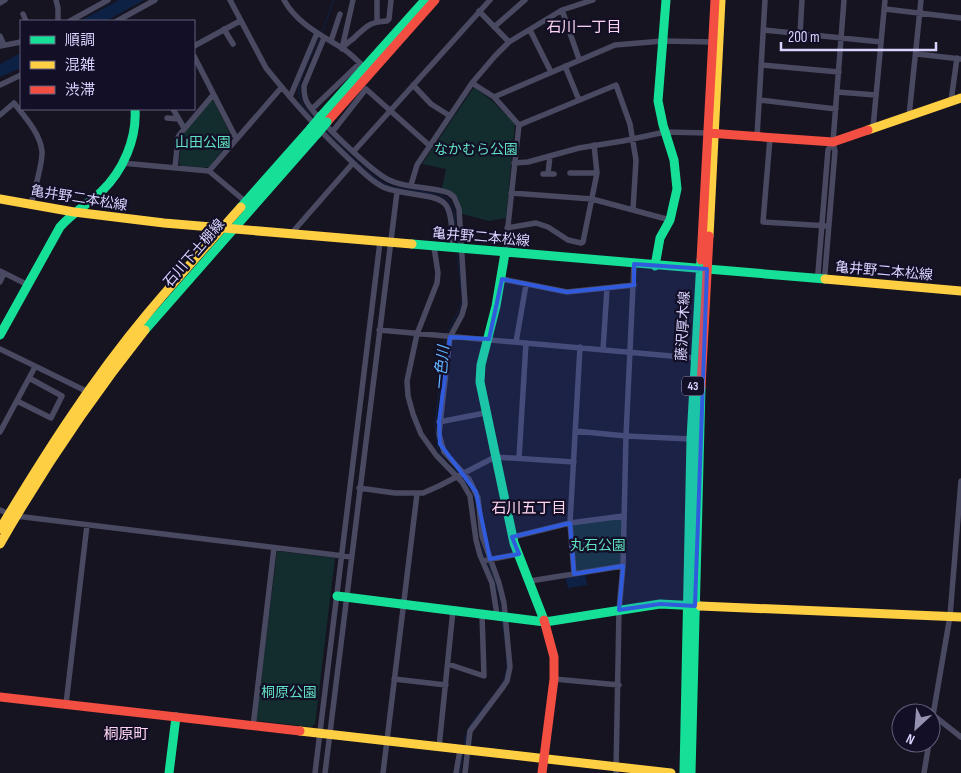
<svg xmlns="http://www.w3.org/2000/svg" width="961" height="773" font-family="'Sofia Sans Condensed','Noto Sans JP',sans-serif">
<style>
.green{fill:#132c2d}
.water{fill:#0d2144}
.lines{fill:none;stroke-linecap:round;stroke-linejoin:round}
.stream{stroke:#0d2144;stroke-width:1}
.street{stroke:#4a4962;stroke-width:5.5}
.fast{stroke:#16e098;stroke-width:9}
.slow{stroke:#ffcf43;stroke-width:9}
.jam{stroke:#f24e42;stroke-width:9}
.fast-bridge{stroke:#16e098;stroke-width:9}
.marked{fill:#305bdc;fill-opacity:0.2;stroke:#305bdc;stroke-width:4;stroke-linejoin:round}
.labels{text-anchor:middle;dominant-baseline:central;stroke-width:4.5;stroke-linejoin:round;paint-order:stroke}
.shield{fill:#130f26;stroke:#9e99be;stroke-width:1}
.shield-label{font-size:12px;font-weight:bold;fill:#d9d4ff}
.park-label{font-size:14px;fill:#5fe0c0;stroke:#130f26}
.street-label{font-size:14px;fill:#d9d4ff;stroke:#130f26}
.neighbourhood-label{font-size:15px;fill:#ffd6f0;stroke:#130f26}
.water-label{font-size:15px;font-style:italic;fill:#62b6ff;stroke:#130f26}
</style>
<rect width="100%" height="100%" fill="#161421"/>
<!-- green -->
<path class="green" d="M474 87 491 100 515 124 506 218 489 221 462 214C458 200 456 194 442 188L446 169 422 164Z
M211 101H214L232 138 209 167 201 168 180 165 179 163 182 134Z
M623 516V566L574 574 570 523Z
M277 551 335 558 315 724 311 727 258 721 256 719Z"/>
<!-- water -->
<path class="water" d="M119 0H144L106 21H80Z
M21 53V68L0 77V64Z
M585 572 587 585 568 588 565 576Z"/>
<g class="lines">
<!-- stream -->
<path class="stream" d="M322 32 334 0
M314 117C307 111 300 104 299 94 297 79 313 52 320 38
M325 129C340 146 370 178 390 186 408 192 429 190 447 198L454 209 457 244
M457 253 462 296
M447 333 460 308 462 300
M445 339 435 424 438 450 446 462
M451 466 459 474
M462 476 471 489
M473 493C480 513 477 536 485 557
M488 563 498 592
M499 596 501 612
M464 746C466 713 499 702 506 672 509 657 504 636 502 621
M460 773 463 753"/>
<!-- street -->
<path class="street" d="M56 0 58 8V21
M230 0 266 68 290 97
M284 0C297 24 323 36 345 50 352 55 359 62 366 69
M377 0V22
M0 3 5 0
M885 9 961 18
M562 10 579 59
M479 11 509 42
M23 14 26 21
M70 21 108 0
M117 21 155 0
M494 27 525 0
M224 29 233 44
M530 30 551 72
M764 30 881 42
M317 33 290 97C308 118 327 138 348 158 359 168 369 180 383 187 398 195 436 193 445 204 453 212 452 237 453 248
M800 34 802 0
M0 36 4 45
M324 38 304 86C304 92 304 99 308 104 318 120 372 172 389 180 407 189 430 186 449 193L454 197 459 209 465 304 462 315 450 337 439 434 444 452 469 479 478 498 482 536 499 583 504 603 510 667 507 681 503 687 470 731 465 773
M331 41 340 14
M343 44 353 0
M0 46 21 42
M194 46 240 21
M342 49C346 43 349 42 354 38 367 26 369 22 387 21L389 19 391 0
M917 54 961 59
M194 56 236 138
M761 65 839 72
M565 66 579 100
M472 83 494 97 519 125 505 253
M0 85 21 75
M413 85 431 104 450 116
M837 92 876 95
M494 97 615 45 663 41 713 42
M759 100 836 109
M951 101 957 58
M173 109 184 128
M312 109 360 63
M0 115 14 103C24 116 40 133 42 151 43 163 34 191 31 205
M909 116 921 0
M167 118 179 119
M519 125 616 85 630 124 636 160 633 210
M873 128 885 0
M333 131 366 89 430 146
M757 137 765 0
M770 138 763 222 828 226
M354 151 490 0
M122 163 209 171 281 88
M514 163 528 162 579 148 623 141 665 132 708 133
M175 168 178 137 180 134 213 95
M209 171 246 202
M570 173H597
M543 174H554
M548 174 550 156
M411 185 417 165 472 83 495 56 509 42 562 10 593 0
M511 193 592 199 670 220
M507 228 536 223 548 227 568 240 581 243 583 242 597 173 594 145
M290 235 353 163
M434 247 438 273 437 283 417 334 407 381 408 396 413 414 421 434 436 455 462 482 470 496 476 540 480 555 492 583 497 615
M0 271 28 285
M502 279 567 292 634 285
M821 280 825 273 835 151 833 142 844 0
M821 280 818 273 828 150 833 142
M0 282 4 273
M379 330 694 358
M516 342 526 285
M0 349 88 392
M603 350 607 288
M17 401 51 418 62 396 29 378
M439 422 485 413
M575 431 626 436 691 439
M0 432 35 367
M519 458 526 343
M359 488 395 493H423L439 486 495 457 574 462
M0 510 9 514
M16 516 352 557
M513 537 570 523 623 516
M487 560 519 554
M574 574 570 523 580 347
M530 581 623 566
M448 664 484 676 482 614
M394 679 446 685
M554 679 619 685
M66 704 87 525
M933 715 961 737
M253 727 274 548
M931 727 950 616 961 481
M439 747 453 610
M315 773 380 242
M325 773 397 192
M383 773 417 494
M456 773 460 750
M616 773 619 610 623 566 626 436 634 264
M924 773 929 743"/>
<!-- fast -->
<path class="fast" d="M321 116 425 0
M241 207 311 128
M412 244 825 279
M505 253 496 306 481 365 480 382 514 543 544 620
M655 266 660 238 670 220 677 189 674 160 663 125 658 101 666 0
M145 330 317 134
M0 335 60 227C72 213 88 204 101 192 123 171 137 139 135 109
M337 596 545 622 660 604 700 606
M169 773 176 717
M684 773 691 439 701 260
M691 773 701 387"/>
<!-- slow -->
<path class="slow" d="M868 130 961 98
M0 199 74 212 164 223 412 244
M709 236 721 0
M825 279 961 291
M0 529C45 454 92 380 148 313 178 277 210 242 241 207
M0 544C43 469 91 398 145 330
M700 606 961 617
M300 731 671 773"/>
<!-- jam -->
<path class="jam" d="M327 122 435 0
M708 133 833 142 868 130
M701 260 715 0
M701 387 709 236
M0 697 300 731
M542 773 554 679V657L544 620"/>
<!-- fast-bridge -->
<path class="fast-bridge" d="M311 128 321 116
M317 134 327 122"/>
</g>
<!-- marked area -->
<path class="marked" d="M634 264 707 269 695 606 660 604 619 610 623 566 574 574 570 523 512 537 519 554 490 559 476 492 440 444 439 422 450 337 489 339 502 279 567 292 634 285Z"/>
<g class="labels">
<!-- shield labels -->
<rect class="shield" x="682" y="376.5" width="22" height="19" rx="4"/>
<g class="shield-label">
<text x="693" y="386">43</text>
</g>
<!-- park labels -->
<g class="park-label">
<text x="203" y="142">山田公園</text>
<text x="476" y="149">なかむら公園</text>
<text x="598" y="545">丸石公園</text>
<text x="289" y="692">桐原公園</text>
</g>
<!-- street labels -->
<g class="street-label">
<text transform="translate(79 198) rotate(9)">亀井野二本松線</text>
<text transform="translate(481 237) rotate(5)">亀井野二本松線</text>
<text transform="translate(194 253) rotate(-49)">石川下土棚線</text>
<text transform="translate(884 271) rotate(5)">亀井野二本松線</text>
<text transform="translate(683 326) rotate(-87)">藤沢厚木線</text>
</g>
<!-- neighbourhood labels -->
<g class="neighbourhood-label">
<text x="584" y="27">石川一丁目</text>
<text x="529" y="508">石川五丁目</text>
<text x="126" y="734">桐原町</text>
</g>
<!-- water labels -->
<g class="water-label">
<text transform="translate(442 368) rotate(-85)">一色川</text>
</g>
</g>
<!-- legend -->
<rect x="20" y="20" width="175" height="90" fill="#130f26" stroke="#625e7d"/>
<rect x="30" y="36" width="25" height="8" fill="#16e098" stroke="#625e7d"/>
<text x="65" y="45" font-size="15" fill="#d9d4ff">順調</text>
<rect x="30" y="61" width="25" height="8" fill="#ffcf43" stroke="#625e7d"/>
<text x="65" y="70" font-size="15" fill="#d9d4ff">混雑</text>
<rect x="30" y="86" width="25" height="8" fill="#f24e42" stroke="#625e7d"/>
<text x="65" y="95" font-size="15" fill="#d9d4ff">渋滞</text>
<!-- north arrow -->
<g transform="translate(916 728) rotate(206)"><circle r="24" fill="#130f26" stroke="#625e7d"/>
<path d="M0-4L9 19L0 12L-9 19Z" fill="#9591b1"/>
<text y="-8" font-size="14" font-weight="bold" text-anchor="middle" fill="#d9d4ff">N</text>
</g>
<!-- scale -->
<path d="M781 42v8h155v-8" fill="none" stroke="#d9d4ff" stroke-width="2.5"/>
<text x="788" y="42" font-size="15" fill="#d9d4ff" stroke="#130f26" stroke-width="4" paint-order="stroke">200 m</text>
</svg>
